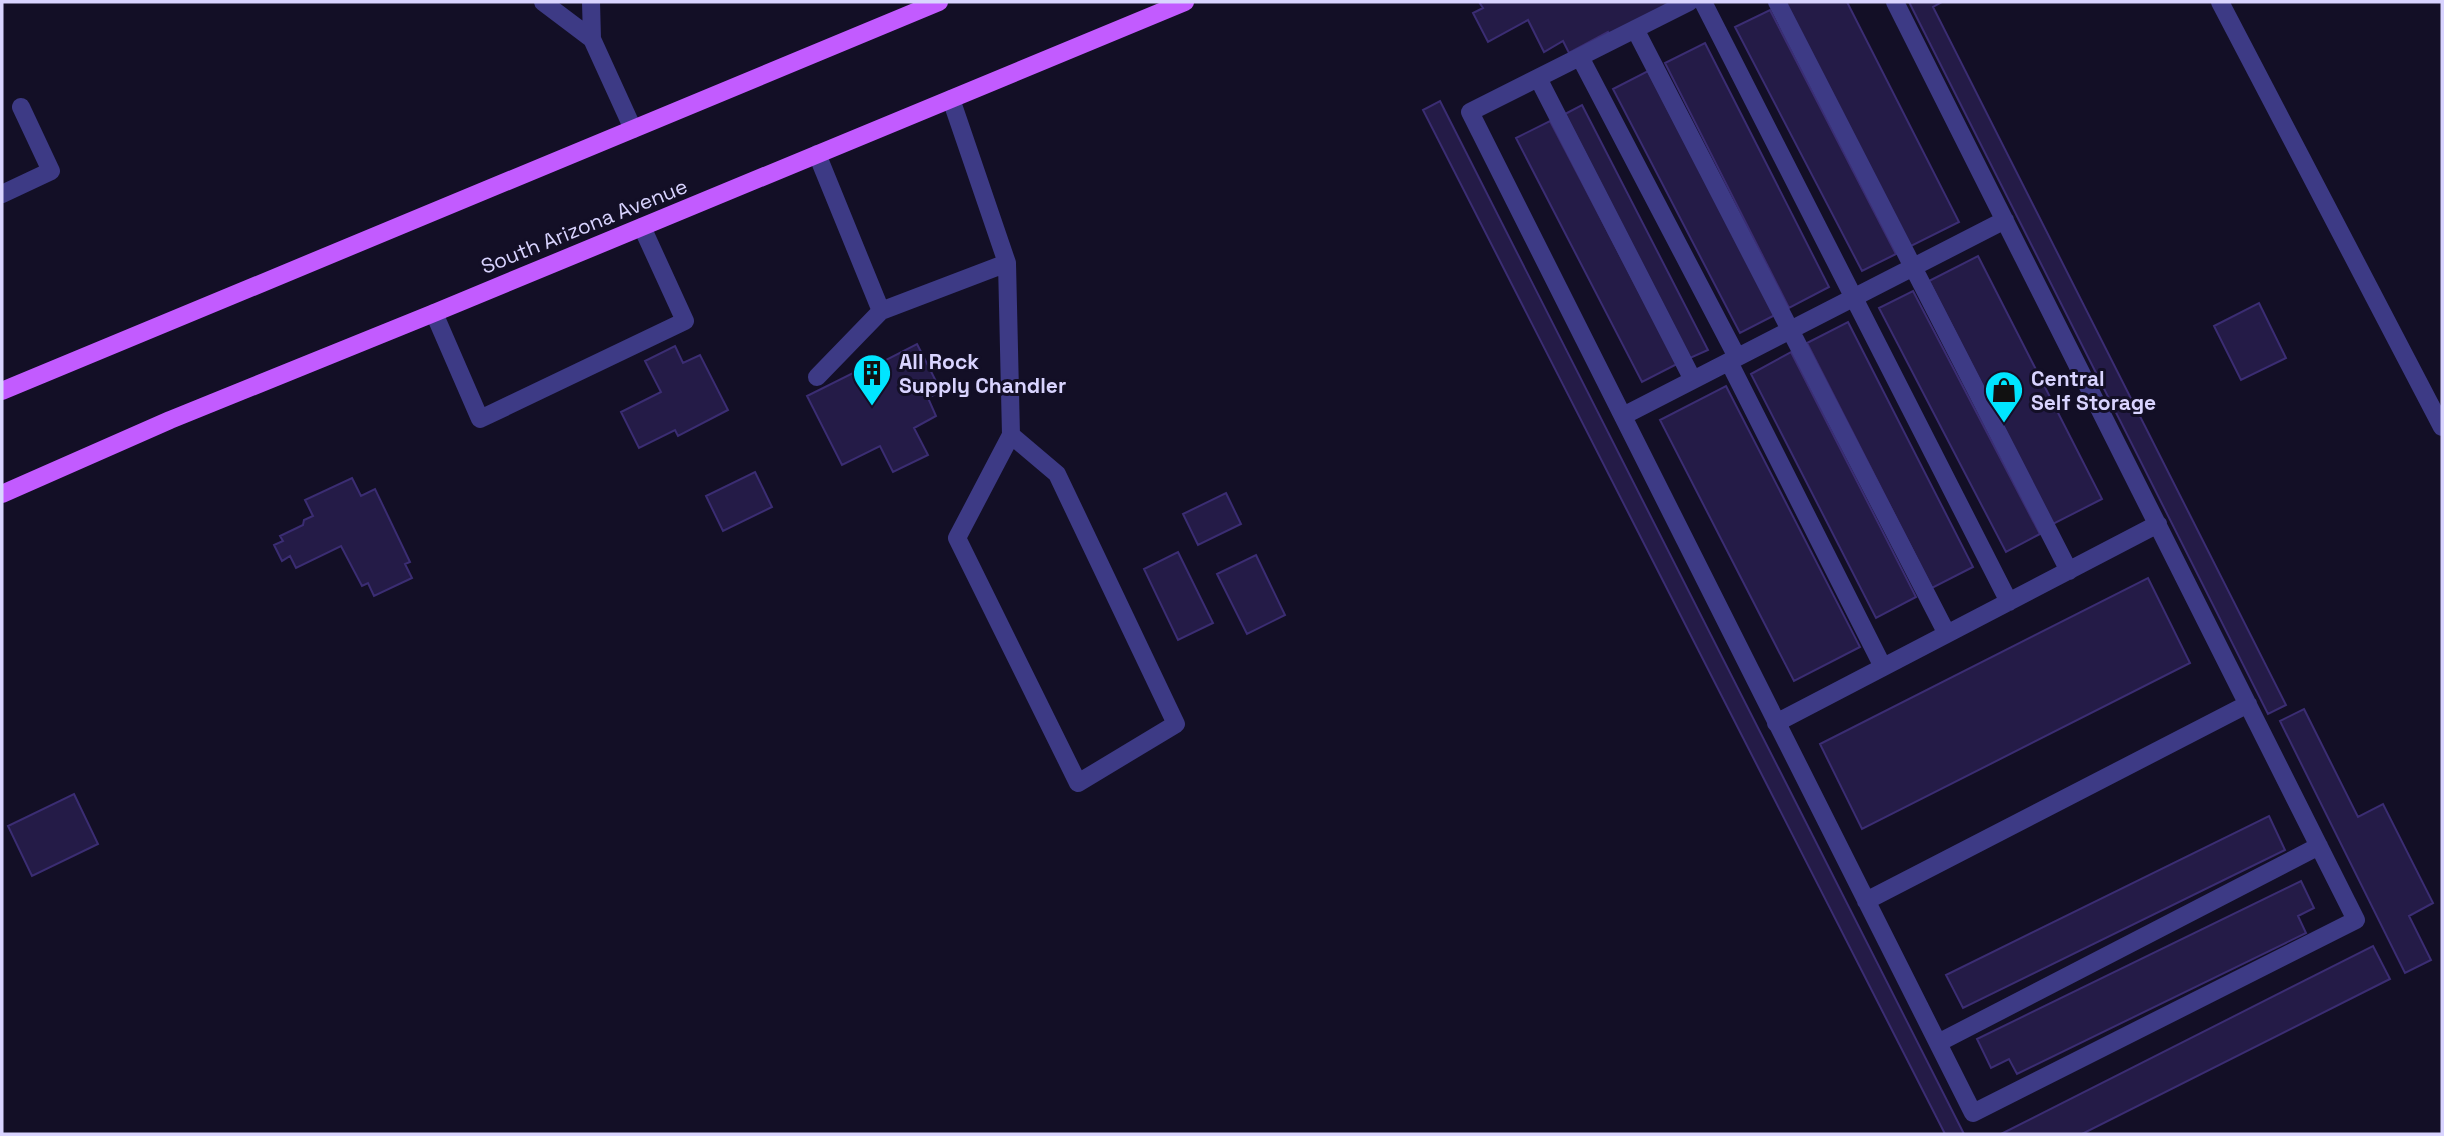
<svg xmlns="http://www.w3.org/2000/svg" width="2444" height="1136" font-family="'Space Grotesk',sans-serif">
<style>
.building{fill:#241b47;stroke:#3b2d73;stroke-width:2}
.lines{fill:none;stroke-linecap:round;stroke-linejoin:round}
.lane{stroke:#3d3a85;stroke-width:18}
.primary{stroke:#c25bff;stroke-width:18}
.labels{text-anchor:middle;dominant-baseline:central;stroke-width:6;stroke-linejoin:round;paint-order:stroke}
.street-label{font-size:21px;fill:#d9d4ff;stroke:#130f26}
.poi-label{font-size:21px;font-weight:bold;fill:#d9d4ff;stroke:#130f26;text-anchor:start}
</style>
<rect width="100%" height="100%" fill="#130f26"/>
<!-- building -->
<path class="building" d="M1479 2H1678L1610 37 1608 32 1569 53 1563 41 1544 52 1528 20 1488 42 1473 13 1483 8Z
M1788 2H1847L1959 222 1909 247 1785 3Z
M1909 2H1942L1933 7 2286 705 2268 714Z
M1770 10 1896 254 1862 271 1735 27Z
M1705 43 1829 287 1789 308 1665 63Z
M1648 71 1775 315 1740 333 1613 89Z
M1440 101 1964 1134H1945L1423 110Z
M1582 105 1708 350 1690 358 1565 114Z
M1550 121 1677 364 1642 382 1516 138Z
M1978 256 2102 499 2053 524 1929 281Z
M1913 291 2040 534 2006 552 1879 308Z
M2259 303 2286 358 2241 380 2214 326Z
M1848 322 1973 567 1932 588 1807 343Z
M917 344 941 391 928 398 936 416 914 428 928 455 893 472 880 446 842 465 807 396 853 373 855 376Z
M675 346 683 363 700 355 728 410 678 436 675 430 639 448 621 412 661 392 645 361Z
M1791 352 1916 597 1876 618 1751 374Z
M1726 386 1860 647 1794 681 1660 420Z
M755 472 772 507 723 531 706 496Z
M352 478 361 496 375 489 410 562 405 564 412 578 374 596 368 583 362 586 341 546 296 568 290 556 282 561 274 545 283 541 280 536 303 525 304 520 313 516 305 500Z
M1226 493 1241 524 1198 545 1183 514Z
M1178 552 1213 623 1178 640 1144 569Z
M1256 555 1285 615 1247 634 1217 574Z
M2148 578 2190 663 1862 829 1820 744Z
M2304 709 2358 817 2383 804 2433 903 2409 916 2431 960 2405 973 2280 721Z
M74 794 98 844 32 876 8 826Z
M2269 816 2285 850 1963 1008 1946 975Z
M2301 881 2314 908 2298 916 2306 933 2017 1074 2009 1059 1991 1068 1977 1039Z
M2373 946 2390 979 2082 1134H2001Z"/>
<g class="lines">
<!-- lane -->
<path class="lane" d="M543 2 592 39
M591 2 592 39 633 129
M1689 2 1470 112 1973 1113 2356 920 1895 2
M1703 2 2009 602
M1777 2 2069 571
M2220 2 2442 427
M1635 29 1947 634
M1580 57 1737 357
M1538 78 1693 380
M817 154 881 311 1007 263 951 99
M2 194 51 171 21 107
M1007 263 1011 435 1057 474 1176 724 1078 783 957 538 1011 435
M434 313 480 419 685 321 642 227
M1729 362 1883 667
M817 377 881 311
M1623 416 2005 220
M1776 723 2158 524
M1866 901 2248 704
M1938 1043 2319 846"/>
<!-- primary -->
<path class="primary" d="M2 391 939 2
M2 494 170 420 434 313 1185 2"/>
</g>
<!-- icons -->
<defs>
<g id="building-pin" transform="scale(2.0125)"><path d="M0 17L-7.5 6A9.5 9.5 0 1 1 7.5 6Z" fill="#00e5ff" stroke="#130f26"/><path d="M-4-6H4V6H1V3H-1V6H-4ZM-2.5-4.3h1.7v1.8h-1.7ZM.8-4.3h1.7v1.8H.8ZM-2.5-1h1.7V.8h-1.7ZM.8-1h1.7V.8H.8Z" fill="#111"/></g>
<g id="shop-pin" transform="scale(2.0125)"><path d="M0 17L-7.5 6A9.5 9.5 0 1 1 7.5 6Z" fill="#00e5ff" stroke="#130f26"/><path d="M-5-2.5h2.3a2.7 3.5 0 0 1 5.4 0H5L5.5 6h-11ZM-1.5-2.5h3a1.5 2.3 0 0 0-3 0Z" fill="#111"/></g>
</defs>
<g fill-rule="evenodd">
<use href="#building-pin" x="872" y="373"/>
<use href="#shop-pin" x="2004" y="390"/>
</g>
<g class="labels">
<!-- street labels -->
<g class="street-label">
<text transform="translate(584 226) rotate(-22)">South Arizona Avenue</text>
</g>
<!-- poi labels -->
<g class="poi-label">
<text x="899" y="361">All Rock<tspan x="899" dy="24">Supply Chandler</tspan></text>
<text x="2031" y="378">Central<tspan x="2031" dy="24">Self Storage</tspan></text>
</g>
</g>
<!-- border -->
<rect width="2444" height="1136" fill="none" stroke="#d9d4ff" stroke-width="7"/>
</svg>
